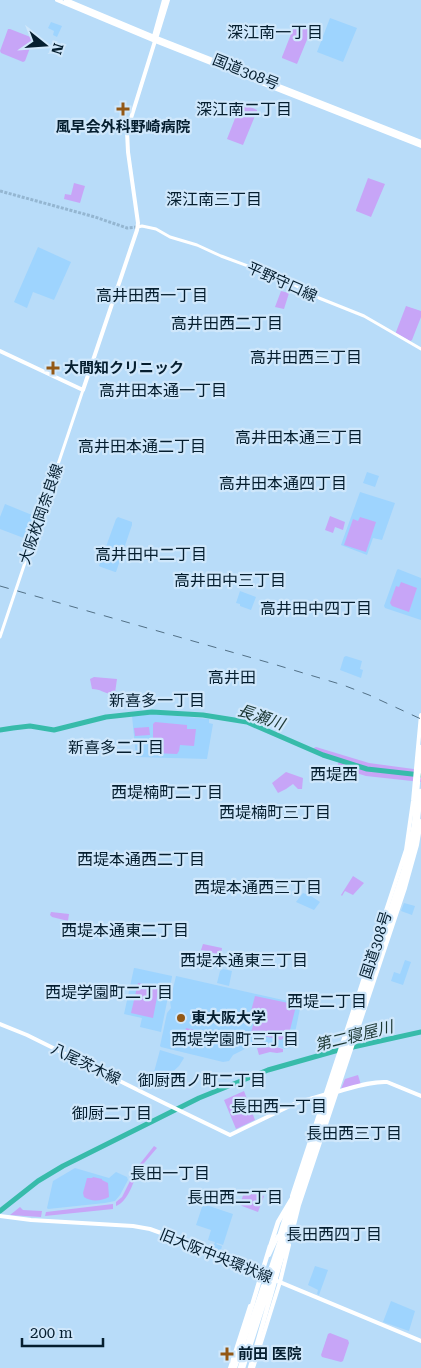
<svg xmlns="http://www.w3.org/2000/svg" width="421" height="1368" font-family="'Roboto Serif','Noto Sans JP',serif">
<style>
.built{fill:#9ed4fe}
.green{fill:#c7a5f7}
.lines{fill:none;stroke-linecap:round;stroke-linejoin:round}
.river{stroke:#37bbaa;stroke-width:5}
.secondary-tunnel{stroke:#94b6d1;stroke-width:3;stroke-dasharray:3 1.5;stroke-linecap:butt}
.secondary{stroke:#fff;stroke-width:3}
.primary{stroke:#fff;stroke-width:4}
.trunk{stroke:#fff;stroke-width:4}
.motorway{stroke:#fff;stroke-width:4.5}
.rail{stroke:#527086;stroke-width:1;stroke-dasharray:9 9;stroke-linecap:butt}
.poi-dot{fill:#935816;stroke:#cfe7fb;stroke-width:2}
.labels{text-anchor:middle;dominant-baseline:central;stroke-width:4.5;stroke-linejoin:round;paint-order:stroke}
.street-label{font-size:15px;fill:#051e2f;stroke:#cfe7fb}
.poi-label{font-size:15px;font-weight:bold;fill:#051e2f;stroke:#cfe7fb;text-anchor:start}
.neighbourhood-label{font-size:16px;fill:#051e2f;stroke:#cfe7fb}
.water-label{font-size:16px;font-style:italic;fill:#1b3632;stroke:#cfe7fb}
</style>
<rect width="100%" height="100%" fill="#b8dcf9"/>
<!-- built -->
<path class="built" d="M330 18 357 28 343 62 317 52Z
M51 22 62 26 57 37 53 35 54 31 48 28Z
M38 247 71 262 54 300 33 292 27 308 14 302Z
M367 472 379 476 375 487 363 483Z
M360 492 395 503 382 540 373 538 367 555 341 545Z
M5 504 37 517 29 540 0 529V517Z
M118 517 132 522V525L116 572H115L101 567 99 566 116 519Z
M398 569 421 578V620L385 608 384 606 397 570Z
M240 591 256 597 251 610 240 606V604L236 603Z
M346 656 362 661 360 669 363 670 361 678 340 670 344 657Z
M156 714 209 719V723L213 724 207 759 136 757 132 716Z
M303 893 311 896 320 902 314 910 296 902Z
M404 903 415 906 412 915 401 911Z
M405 960 411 962 403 985 391 981 394 972 400 974Z
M134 968H135L172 976V977L161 1032 140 1027 142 1018 124 1014Z
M223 969 232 971 229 986 217 983 220 971Z
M176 976 301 1004 292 1047 290 1048 285 1049 256 1039 243 1050 233 1055 229 1061 223 1062 161 1047 160 1046 167 1013 171 1008 170 1001Z
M160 1050 183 1057 184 1058 179 1066 166 1078 162 1081 151 1083Z
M75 1168 109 1178 116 1172 127 1177 128 1180 120 1195 115 1201 105 1203 48 1209 47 1208 53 1181Z
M203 1204 233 1214 223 1245 217 1243 216 1244 222 1246 220 1254 212 1250 215 1242 208 1240 211 1230 196 1225Z
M315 1266 328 1270 319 1295 317 1294 318 1290 308 1285Z
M391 1301 415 1311 409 1331 383 1322Z"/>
<!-- green -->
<path class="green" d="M295 24 311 30 297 64 282 58V57Z
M8 29H10L33 38V40L25 61 23 62 1 53 0 51Z
M241 103 257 110V111L243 145 227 139Z
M368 178 385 184 371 217 356 211V210Z
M74 183 85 186 80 203 64 199 65 194 71 195Z
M281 291 289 293 284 309 275 307Z
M406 306 421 311V317L412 340 410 341 396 333V332Z
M330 516 345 522 343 530 335 527 333 533 325 530Z
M360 517 376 522 366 552 344 545 353 519 358 521Z
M401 582 417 588 409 612 392 606 390 603 396 586 399 587Z
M94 677 117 679 115 693H112L111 694C103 693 101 689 92 689L90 679Z
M155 722 187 725V729H196L194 746 180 745 179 751 177 754 153 753V724Z
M149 727 150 735 135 736 134 728Z
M316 747 369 763 421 770V782L366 776 337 767 339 761 312 751 314 748Z
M286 772 303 778 302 789H298L293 784 286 789 278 793 272 783Z
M353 876 364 883 353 895 345 891 342 896 341 895Z
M51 912 69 914 68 921 52 917 50 915Z
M203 944 222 948 221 955 201 950Z
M138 983 159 987 153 1018 131 1013Z
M255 996 293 1004 296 1006 289 1034 281 1040 251 1033 256 1013 251 1011Z
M186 1028 203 1032 200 1041 183 1037Z
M272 1046 283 1049V1052L277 1053 270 1052 259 1055 257 1048 272 1047Z
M358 1075 361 1085 341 1089 345 1079Z
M244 1091 255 1120 236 1129 224 1100Z
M154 1146 157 1148 139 1169 135 1170Z
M135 1171 136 1172 137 1174C132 1185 128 1201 116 1206V1202L122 1197Z
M93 1177 102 1179V1180L108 1183 109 1197C101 1201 91 1202 84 1197L83 1193 87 1178H92Z
M245 1190 264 1196 258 1212 242 1206 240 1204Z
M113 1204V1209L45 1216 46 1212Z
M20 1207 23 1210 42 1211 41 1217 10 1215Z
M330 1333 348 1340 349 1343 343 1361 341 1362 322 1357 321 1355 328 1334Z"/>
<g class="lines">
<!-- river -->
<path class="river" d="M0 730 13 728 30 726 54 730 106 717 152 712 203 715 247 722 323 755 367 769 421 775
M0 1211 38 1181 63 1166 199 1098 268 1070 335 1051 421 1032"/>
<!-- secondary-tunnel -->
<path class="secondary-tunnel" d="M0 191 95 217 127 228 138 227"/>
<!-- secondary -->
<path class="secondary" d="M138 227 142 226 156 229 170 237 197 245 221 256 283 279 319 298 364 316 421 349
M0 637 83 390"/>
<!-- primary -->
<path class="primary" d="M0 351 83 390 137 230 138 223 128 152 127 131 155 41
M0 1024 27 1035 164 1103 230 1135 296 1103 327 1094
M336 1092C352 1088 370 1081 387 1082L421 1096
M0 1216 31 1220 133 1226 150 1229 172 1237 421 1341"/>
<!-- trunk -->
<path class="trunk" d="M57 0 155 41 421 146
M66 0 157 38 421 142
M155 38 154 36 164 0
M156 39 168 0
M292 1196 406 850 413 801 421 715
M278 1239 289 1205
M269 1255 278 1236
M280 1262 293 1229 299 1205 405 888 417 845 421 821
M230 1368 250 1306
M235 1368 263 1286
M253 1368 280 1282 289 1245"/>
<!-- motorway -->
<path class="motorway" d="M270 1247 278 1222 294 1195
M233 1368 270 1246
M240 1368 271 1268 404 869 414 825 421 747
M243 1368 275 1269 405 879 416 835 421 791
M250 1368 281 1260"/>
<!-- rail -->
<path class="rail" d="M0 586 270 663 343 685 369 695 421 719"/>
</g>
<!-- markers -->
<g class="poi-dot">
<path d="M120.5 101.5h5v5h5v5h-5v5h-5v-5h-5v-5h5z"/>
<path d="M50.5 360.5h5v5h5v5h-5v5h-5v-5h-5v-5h5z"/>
<circle cx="181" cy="1018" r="5"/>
<path d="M224.5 1346.5h5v5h5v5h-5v5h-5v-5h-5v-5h5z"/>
</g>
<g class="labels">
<!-- street labels -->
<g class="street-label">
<text transform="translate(246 72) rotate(22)">国道308号</text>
<text transform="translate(282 282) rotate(24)">平野守口線</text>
<text transform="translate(41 514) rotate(-71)">大阪枚岡奈良線</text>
<text transform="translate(376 945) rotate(-72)">国道308号</text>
<text transform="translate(86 1064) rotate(26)">八尾茨木線</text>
<text transform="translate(216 1256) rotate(22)">旧大阪中央環状線</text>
</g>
<!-- poi labels -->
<g class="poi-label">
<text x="123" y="127" text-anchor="middle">風早会外科野崎病院</text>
<text x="64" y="368">大間知クリニック</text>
<text x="191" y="1018">東大阪大学</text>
<text x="238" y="1354">前田 医院</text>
</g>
<!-- neighbourhood labels -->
<g class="neighbourhood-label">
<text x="275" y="32">深江南一丁目</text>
<text x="244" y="109">深江南二丁目</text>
<text x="214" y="199">深江南三丁目</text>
<text x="152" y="295">高井田西一丁目</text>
<text x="227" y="323">高井田西二丁目</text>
<text x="306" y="357">高井田西三丁目</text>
<text x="163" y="390">高井田本通一丁目</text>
<text x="299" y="437">高井田本通三丁目</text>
<text x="142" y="446">高井田本通二丁目</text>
<text x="283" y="483">高井田本通四丁目</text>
<text x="151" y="554">高井田中二丁目</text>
<text x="230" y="580">高井田中三丁目</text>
<text x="316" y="608">高井田中四丁目</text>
<text x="232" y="677">高井田</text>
<text x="157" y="700">新喜多一丁目</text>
<text x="116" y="747">新喜多二丁目</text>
<text x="334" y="774">西堤西</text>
<text x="167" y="792">西堤楠町二丁目</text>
<text x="275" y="812">西堤楠町三丁目</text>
<text x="141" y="859">西堤本通西二丁目</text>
<text x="258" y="887">西堤本通西三丁目</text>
<text x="125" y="930">西堤本通東二丁目</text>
<text x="244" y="960">西堤本通東三丁目</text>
<text x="109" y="992">西堤学園町二丁目</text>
<text x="327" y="1001">西堤二丁目</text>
<text x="235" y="1039">西堤学園町三丁目</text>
<text x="202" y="1080">御厨西ノ町二丁目</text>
<text x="279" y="1106">長田西一丁目</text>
<text x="112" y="1113">御厨二丁目</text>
<text x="354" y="1133">長田西三丁目</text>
<text x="170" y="1173">長田一丁目</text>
<text x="235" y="1197">長田西二丁目</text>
<text x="334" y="1234">長田西四丁目</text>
</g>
<!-- water labels -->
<g class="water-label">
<text transform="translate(261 717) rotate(19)">長瀬川</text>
<text transform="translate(354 1036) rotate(-14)">第二寝屋川</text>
</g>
</g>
<!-- north arrow -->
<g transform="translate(45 45) rotate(107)" stroke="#cfe7fb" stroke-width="4" paint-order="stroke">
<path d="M0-4L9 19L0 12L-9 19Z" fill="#051e2f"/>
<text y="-8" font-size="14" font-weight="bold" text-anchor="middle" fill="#051e2f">N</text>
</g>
<!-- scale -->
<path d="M22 1338v8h81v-8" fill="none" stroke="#051e2f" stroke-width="2.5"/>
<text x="30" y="1338" font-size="15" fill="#051e2f" stroke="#cfe7fb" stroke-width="4" paint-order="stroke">200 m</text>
</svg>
